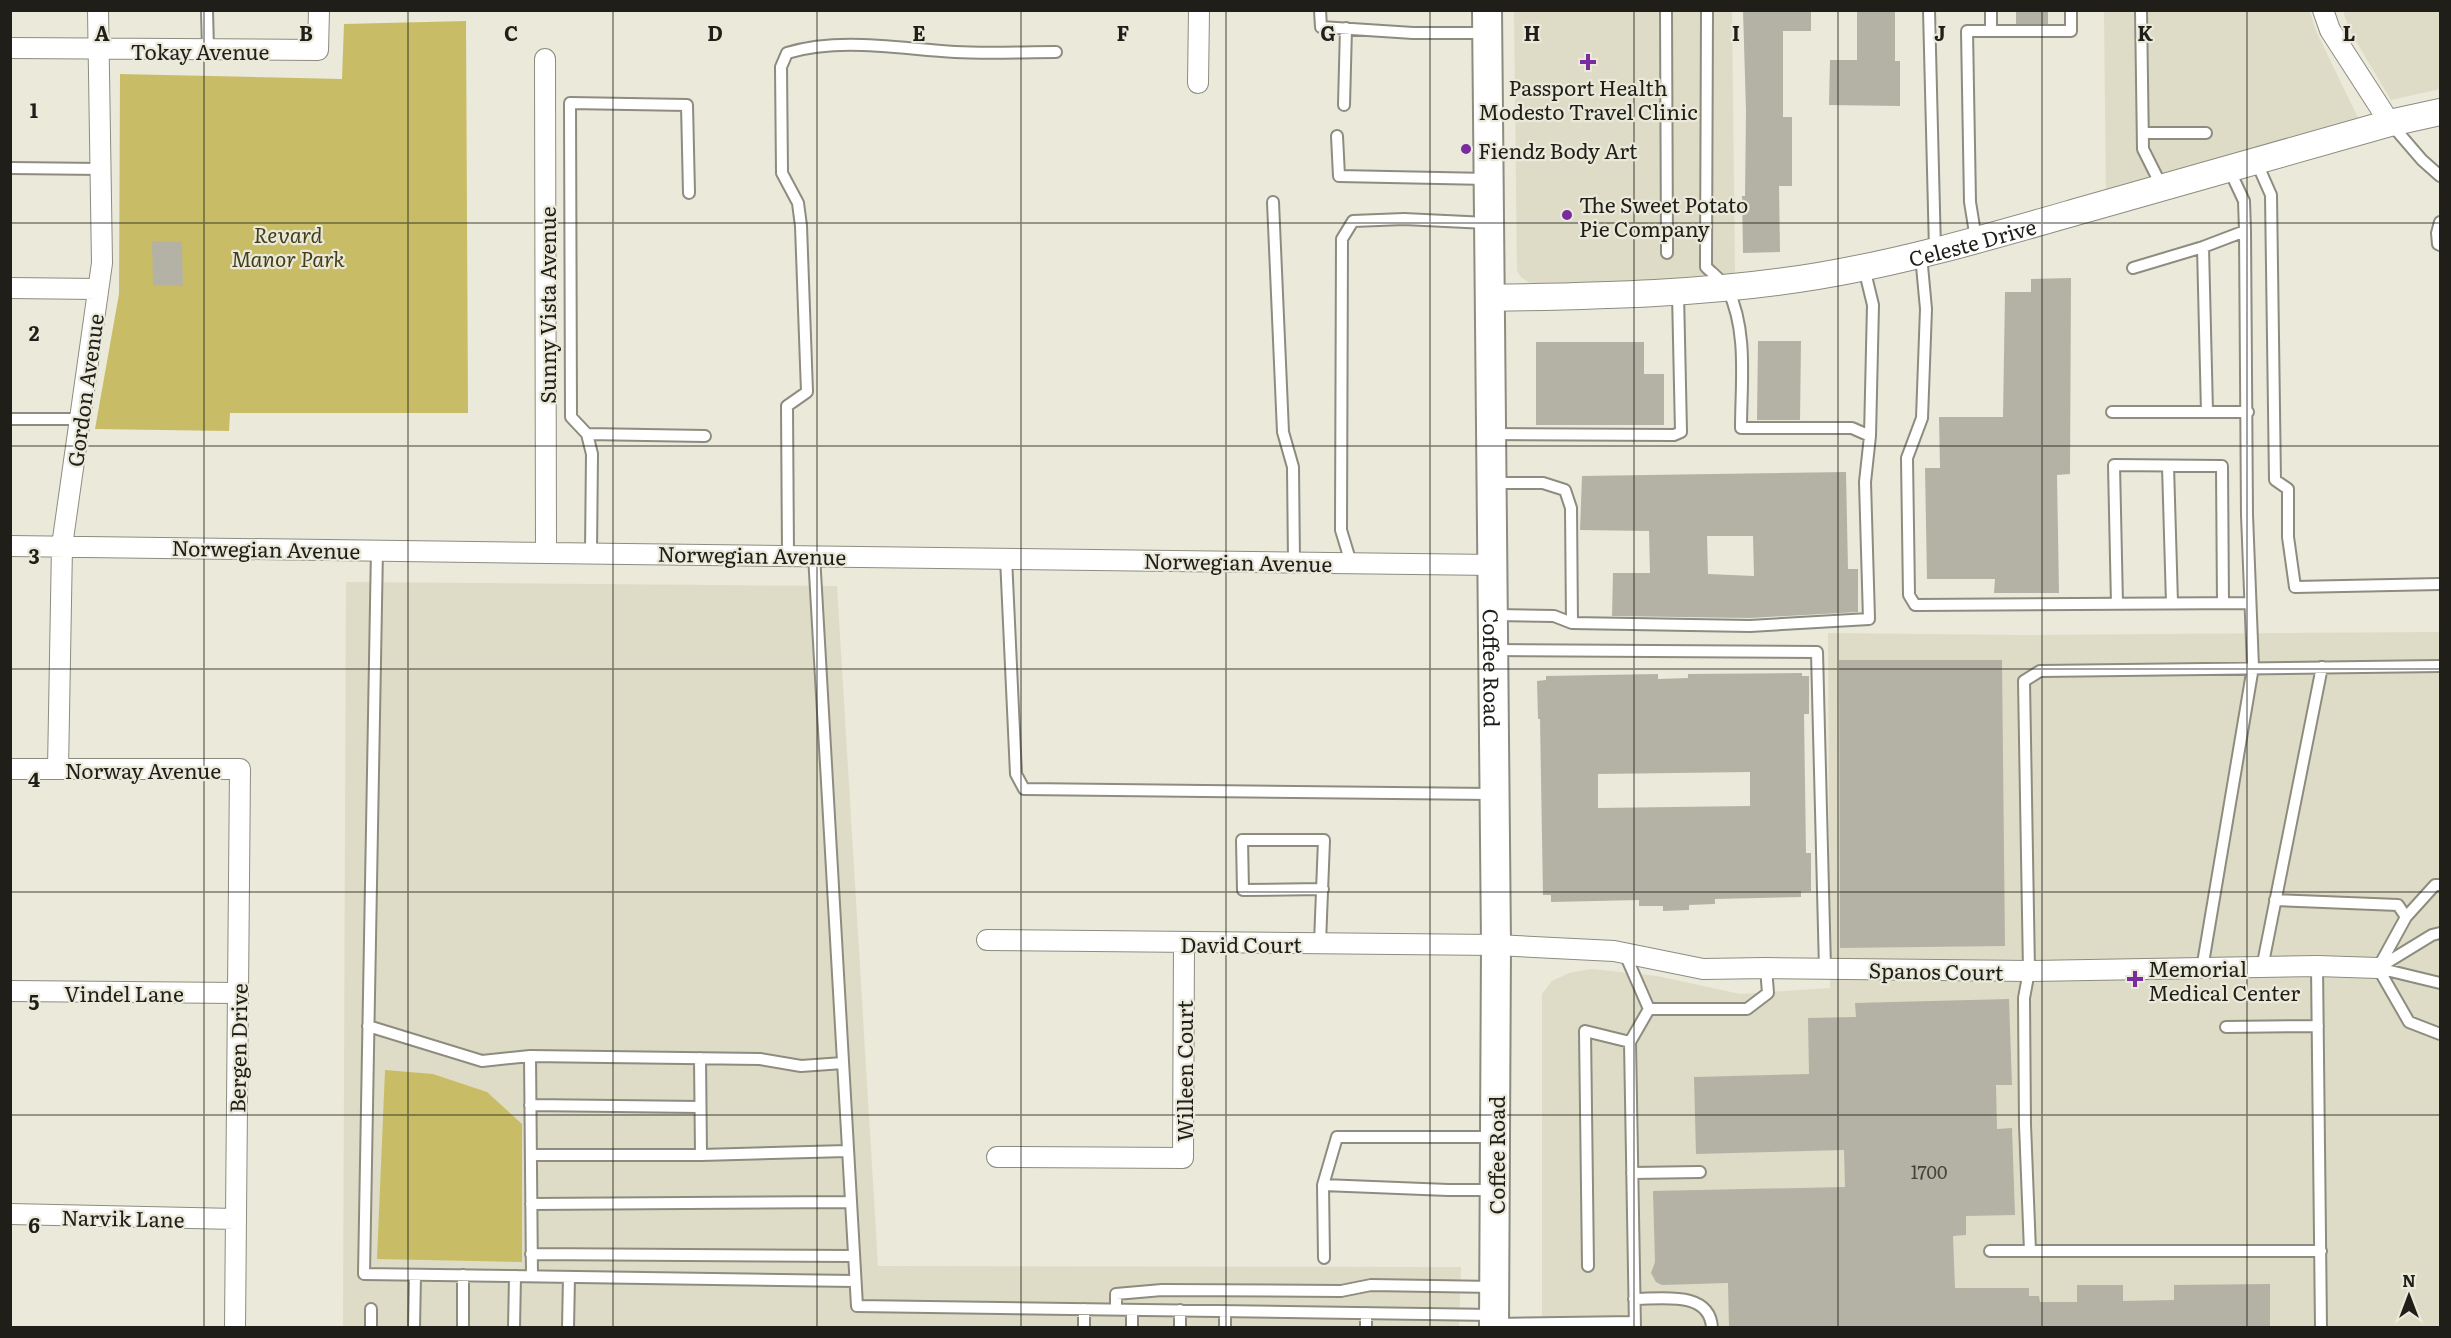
<svg xmlns="http://www.w3.org/2000/svg" width="2451" height="1338" font-family="Literata,serif">
<style>
.built{fill:#dedcc6}
.green{fill:#c8bd66}
.building{fill:#b4b2a4;fill-rule:evenodd}
.lines{fill:none;stroke-linecap:round;stroke-linejoin:round}
.service-casing{stroke:#8d8c7f;stroke-width:14}
.minor-casing{stroke:#8d8c7f;stroke-width:22}
.tertiary-casing{stroke:#8d8c7f;stroke-width:28}
.secondary-casing{stroke:#8d8c7f;stroke-width:32}
.service{stroke:#fff;stroke-width:10}
.minor{stroke:#fff;stroke-width:20}
.tertiary{stroke:#fff;stroke-width:26}
.secondary{stroke:#fff;stroke-width:28}
.grid{fill:none;stroke:#1f1e19;stroke-width:1.5;stroke-opacity:0.55}
.poi-dot{fill:#792c9e;stroke:#eae9da;stroke-width:2}
.labels{text-anchor:middle;dominant-baseline:central;stroke-width:4.5;stroke-linejoin:round;paint-order:stroke}
.number-label{font-size:18px;fill:#44433c}
.street-label{font-size:21px;fill:#1f1e19;stroke:#eae9da}
.poi-label{font-size:21px;fill:#1f1e19;stroke:#eae9da;text-anchor:start}
.park-label{font-size:21px;font-style:italic;fill:#443f18;stroke:#eae9da}
.grid-label{font-size:20px;text-anchor:middle;font-weight:bold;fill:#1f1e19;stroke:#eae9da;stroke-width:4.5;stroke-linejoin:round;paint-order:stroke}
</style>
<rect width="100%" height="100%" fill="#eae9da"/>
<!-- built -->
<path class="built" d="M1514 11H1732L1735 278 1539 286 1531 284 1521 277 1517 271Z
M2104 11H2310L2316 31 2361 124 2106 196Z
M2343 11H2440V89L2391 100 2350 31Z
M346 582 837 586 878 1266 1461 1267 1459 1327 343 1328Z
M2440 632V1327L1542 1328V994L1552 981 1569 973 1592 969 1657 976 1740 994 1830 988 1828 633 2019 635Z"/>
<!-- green -->
<path class="green" d="M466 21 468 413H230L229 431 95 429 119 294 120 74 342 79 344 24Z
M385 1070 433 1074 487 1092 522 1124V1262L377 1259Z"/>
<!-- building -->
<path class="building" d="M1743 10H1811V31H1783V117H1792V186H1779L1780 252 1743 253 1742 196H1745L1746 111Z
M1857 10H1895V61H1900V106L1829 105 1830 60H1857Z
M2016 10H2048V24H2016Z
M152 241 182 242 183 286 153 285Z
M2071 278 2070 474 2057 475 2059 593H1994L1995 579H1927L1925 468H1940L1939 417H2003L2005 292H2031V279Z
M1758 341H1801L1800 420H1757Z
M1536 342H1644V374H1664V425H1536Z
M1846 472 1848 569H1858V612L1750 618 1612 616 1613 573H1650L1649 531 1580 530 1582 476ZM1707 536H1753L1754 576 1708 574Z
M1839 660H2002L2005 946 1840 948Z
M1802 673V676H1809V714H1804L1806 853H1811V891H1801V897L1715 899V904L1689 905V910L1663 911V906H1639V900L1551 902V895H1543L1540 719H1538L1537 681 1546 680V676L1658 674V679L1688 678V674ZM1750 772V806L1598 808V774Z
M2009 999 2012 1085H1996L1997 1129 2012 1128 2015 1215 1966 1216V1235L1953 1236 1955 1288H2029V1296H2039L2040 1302H2077V1285H2123V1301L2174 1300V1285L2270 1284V1328H1729L1728 1283 1662 1285 1656 1282 1651 1273 1655 1262 1653 1191 1845 1187 1844 1150 1696 1154 1694 1077 1809 1074 1808 1018 1856 1017 1855 1003Z"/>
<g class="lines">
<!-- service casing -->
<g class="service-casing">
<path id="service" d="M207 10 208 50
M1320 10 1321 27 1413 33H1487
M1666 10 1667 253
M1707 10 1706 267C1713 274 1724 282 1728 290 1748 331 1741 384 1741 428H1852L1870 436
M1929 10 1935 250
M1991 10V31
M2141 10 2143 149 2162 187
M1344 105 1346 28
M2391 124 2422 160 2440 176
M2143 133H2206
M1337 136 1339 176 1488 179
M2256 161 2271 195 2275 480 2288 489V537L2295 587 2440 584
M10 168 101 169
M1273 202 1283 432 1293 467 1294 562
M2440 222 2437 233 2438 244 2440 245
M1976 239 1970 202 1967 31H2071V10
M2203 247 2207 412
M1921 255 1926 309 1922 418 1907 458 1909 595 1915 605 2250 603
M2133 268 2203 247 2245 231
M2112 412H2248
M10 419H80
M587 434 705 436
M1493 434 1674 435 1681 432 1678 293
M2168 466 2172 603
M1493 483H1543L1565 490 1571 508 1572 623 1554 616 1494 615
M377 549 364 1274 855 1281
M591 552 592 454 587 434 571 417 570 103 687 105 689 193
M788 555 787 406 807 392 801 226 798 203 782 173 781 67 787 53C841 37 900 49 955 52 989 54 1023 52 1056 52
M814 555 857 1306 1494 1315
M1006 558 1016 774 1024 789 1492 794
M1351 563 1341 530 1342 239 1353 221 1404 219 1487 223
M2117 604 2114 465 2222 466 2223 603
M1572 623 1750 626 1869 619 1865 482 1870 436 1873 305 1864 268
M1494 650 1817 652 1825 969
M2440 885H2435L2406 917 2378 968 2432 935 2440 933
M2275 900 2398 905 2406 917
M1320 943 1324 840H1242L1243 890 1323 889
M1625 954 1649 1009
M2317 966 2321 1328
M2262 968 2322 667
M2378 968 2409 1022 2440 1034
M2378 968 2440 983
M2202 969 2253 667 2247 515 2245 231 2244 201 2229 169
M1649 1009H1747L1768 993 1766 968
M368 1026 482 1061 530 1056 760 1059 801 1066 843 1063
M2226 1027 2318 1026
M530 1056 532 1276
M700 1058 701 1155
M530 1105 700 1107
M531 1155H701L847 1151
M1632 1173 1700 1172
M1323 1185 1448 1190H1495
M531 1204 850 1202
M1990 1251H2321
M2030 1251 2025 1125 2024 998 2029 971 2024 681 2040 671 2440 666
M531 1254 853 1256
M1324 1258 1323 1185 1337 1137H1493
M1588 1266 1585 1031 1630 1042
M1634 1299C1661 1299 1710 1290 1712 1328
M1084 1309V1328
M1116 1309V1294L1162 1290 1341 1291 1371 1285 1494 1287
M1132 1310V1328
M1494 1324 1635 1322
M371 1328V1309
M414 1328 415 1275
M463 1328V1275
M514 1328 515 1276
M568 1328 569 1277
M1180 1328V1310
M1225 1328V1311
M1366 1328V1313
M1635 1328 1630 1042 1649 1009"/>
</g>
<!-- minor casing -->
<g class="minor-casing">
<path id="minor" d="M2323 10 2330 30 2390 123
M10 48 318 50 319 10
M545 59 546 551
M1198 83 1199 10
M10 288 98 289
M10 546 1494 565
M10 769H240L235 1328
M58 769 62 546 102 263 98 10
M987 940 1496 945 1614 951 1703 969 1766 968 2029 971 2317 966 2378 968
M10 991 238 993
M997 1157 1183 1158 1184 942
M10 1214 236 1219"/>
</g>
<!-- tertiary casing -->
<g class="tertiary-casing">
<g id="tertiary">
<path id="s1" d="M1491 298C1601 296 1710 294 1818 276 1908 261 1996 235 2083 210 2185 181 2288 152 2390 123L2440 112"/>
</g>
</g>
<!-- secondary casing -->
<g class="secondary-casing">
<g id="secondary">
<path id="s2" d="M1487 10 1496 945 1494 1328"/>
</g>
</g>
<!-- service -->
<use href="#service" class="service"/>
<!-- minor -->
<use href="#minor" class="minor"/>
<!-- tertiary -->
<use href="#tertiary" class="tertiary"/>
<!-- secondary -->
<use href="#secondary" class="secondary"/>
</g>
<!-- grid -->
<path class="grid" d="M204 10V1328M408 10V1328M613 10V1328M817 10V1328M1021 10V1328M1226 10V1328M1430 10V1328M1634 10V1328M1838 10V1328M2042 10V1328M2247 10V1328M10 223H2440M10 446H2440M10 669H2440M10 892H2440M10 1115H2440"/>
<!-- markers -->
<g class="poi-dot">
<path d="M1585 53h6v6h6v6h-6v6h-6v-6h-6v-6h6z"/>
<circle cx="1466" cy="149" r="6"/>
<circle cx="1567" cy="215" r="6"/>
<path d="M2132 970h6v6h6v6h-6v6h-6v-6h-6v-6h6z"/>
</g>
<g class="labels">
<!-- number labels -->
<g class="number-label">
<text x="1929" y="1171">1700</text>
</g>
<!-- street labels -->
<g class="street-label">
<text x="200" y="50">Tokay Avenue</text>
<text stroke="none"><textPath href="#s1" startOffset="486">Celeste Drive</textPath></text>
<text transform="translate(546 305) rotate(-90)">Sunny Vista Avenue</text>
<text transform="translate(84 390) rotate(-82)">Gordon Avenue</text>
<text transform="translate(266 548) rotate(1)">Norwegian Avenue</text>
<text transform="translate(752 554) rotate(1)">Norwegian Avenue</text>
<text transform="translate(1238 561) rotate(1)">Norwegian Avenue</text>
<text stroke="none"><textPath href="#s2" startOffset="658">Coffee Road</textPath></text>
<text x="143" y="769">Norway Avenue</text>
<text x="1241" y="943">David Court</text>
<text transform="translate(1936 970) rotate(1)">Spanos Court</text>
<text x="124" y="992">Vindel Lane</text>
<text transform="translate(237 1048) rotate(-89)">Bergen Drive</text>
<text transform="translate(1183 1071) rotate(-90)">Willeen Court</text>
<text transform="translate(1495 1155) rotate(-90)">Coffee Road</text>
<text transform="translate(123 1217) rotate(1)">Narvik Lane</text>
</g>
<!-- poi labels -->
<g class="poi-label">
<text x="1588" y="86" text-anchor="middle">Passport Health<tspan x="1588" dy="24">Modesto Travel Clinic</tspan></text>
<text x="1478" y="149">Fiendz Body Art</text>
<text x="1579" y="203">The Sweet Potato<tspan x="1579" dy="24">Pie Company</tspan></text>
<text x="2148" y="967">Memorial<tspan x="2148" dy="24">Medical Center</tspan></text>
</g>
<!-- park labels -->
<g class="park-label">
<text x="288" y="233">Revard<tspan x="288" dy="24">Manor Park</tspan></text>
</g>
</g>
<g class="grid-label">
<text x="102" y="41">A</text>
<text x="306" y="41">B</text>
<text x="511" y="41">C</text>
<text x="715" y="41">D</text>
<text x="919" y="41">E</text>
<text x="1123" y="41">F</text>
<text x="1328" y="41">G</text>
<text x="1532" y="41">H</text>
<text x="1736" y="41">I</text>
<text x="1940" y="41">J</text>
<text x="2145" y="41">K</text>
<text x="2349" y="41">L</text>
<text x="34" y="118">1</text>
<text x="34" y="341">2</text>
<text x="34" y="564">3</text>
<text x="34" y="787">4</text>
<text x="34" y="1010">5</text>
<text x="34" y="1233">6</text>
</g>
<!-- border -->
<rect width="2451" height="1338" fill="none" stroke="#1f1e19" stroke-width="24"/>
<!-- north arrow -->
<g transform="translate(2409 1296)" stroke="#eae9da" stroke-width="4.5" paint-order="stroke">
<path d="M0-4.5L10 22L0 15L-10 22Z" fill="#1f1e19"/>
<text y="-9" font-size="16" font-weight="bold" text-anchor="middle" fill="#1f1e19">N</text>
</g>
</svg>
